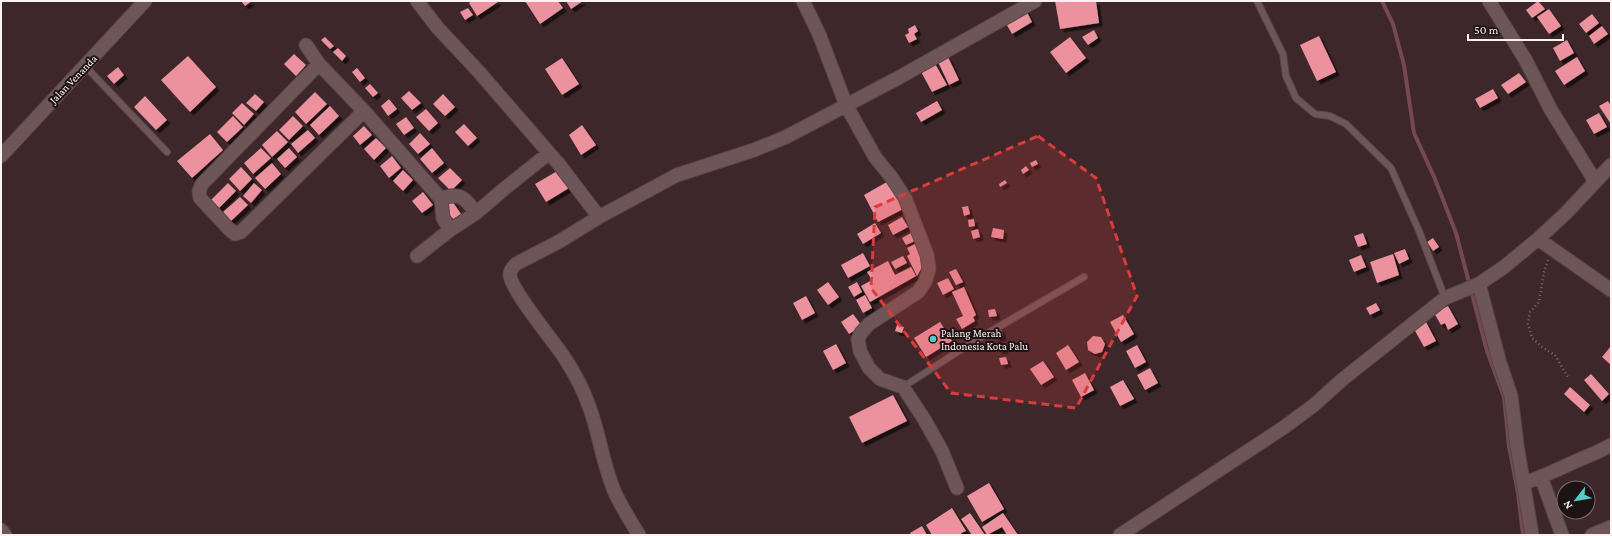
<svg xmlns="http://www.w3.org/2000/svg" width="1612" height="536" font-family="'Crimson Pro',serif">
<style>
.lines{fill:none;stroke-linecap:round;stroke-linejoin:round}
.stream{stroke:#744954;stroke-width:4}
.building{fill:#eb929e;filter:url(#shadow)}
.lane-casing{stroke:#584548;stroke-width:8}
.street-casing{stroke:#584548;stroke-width:15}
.path{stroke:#7c696b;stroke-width:2.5;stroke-dasharray:1 3;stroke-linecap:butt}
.lane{stroke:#6e5658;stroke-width:6}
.street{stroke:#6e5658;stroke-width:13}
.marked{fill:#da3c3c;fill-opacity:0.2;stroke:#da3c3c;stroke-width:3;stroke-dasharray:8 5;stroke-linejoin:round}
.poi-dot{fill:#54cdc8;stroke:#1d1314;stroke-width:1.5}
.labels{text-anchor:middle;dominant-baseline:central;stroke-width:4;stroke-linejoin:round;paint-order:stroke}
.street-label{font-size:11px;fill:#fef1f2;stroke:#1d1314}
.poi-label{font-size:11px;fill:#fef1f2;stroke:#1d1314;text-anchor:start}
</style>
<defs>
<filter id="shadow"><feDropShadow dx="3.5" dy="3.5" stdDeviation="0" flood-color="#0009"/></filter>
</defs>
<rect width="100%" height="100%" fill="#3d272a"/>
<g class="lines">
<!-- stream -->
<path class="stream" d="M1382 1 1393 24 1404 65 1414 133 1435 179 1456 233 1487 351 1504 397 1509 446 1518 493 1523 535"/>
</g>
<!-- building -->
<path class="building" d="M241 1H252L245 6Z
M472 1H497L498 2 477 16 469 3Z
M525 1H558L563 8 540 24Z
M566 1H583L571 9Z
M1055 1H1096L1099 23 1060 29Z
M1538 1 1545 9 1532 18 1526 10Z
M468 8 473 15 465 20 460 12Z
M1025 8 1032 22 1012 34 1004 20Z
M1549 9 1561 26 1549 34 1537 17Z
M1592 14 1599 23 1586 33 1579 24Z
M915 25 918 31 914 34 917 39 909 43 905 35 909 33 908 29Z
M1602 26 1608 34 1594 44 1589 36Z
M1094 30 1098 38 1088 45 1082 37Z
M1319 36 1336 72 1317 81 1300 45Z
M325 37 334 46 330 49 321 40Z
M1070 37 1086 58 1066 73 1050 52Z
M1567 40 1574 53 1560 61 1553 48Z
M338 48 346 56 342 61 333 52Z
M294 54 306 65 296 76 284 64Z
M188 56 216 87 190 112 161 80Z
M948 57 959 80 949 85 938 62Z
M1577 57 1585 71 1564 85 1555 71Z
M562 58 579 84 562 95 545 69Z
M933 60 947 85 932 92 919 68Z
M118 67 124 75 114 84 107 76Z
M357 68 365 78 360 82 352 72Z
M1519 73 1526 82 1508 94 1501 85Z
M370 84 378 93 373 97 365 88Z
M1493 89 1498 98 1480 108 1475 99Z
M409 91 421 103 412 110 401 98Z
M315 92 327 104 306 124 295 112Z
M255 94 264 102 256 111 246 103Z
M443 94 455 107 445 116 433 104Z
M145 96 167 120 156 130 134 107Z
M389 99 397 109 388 116 381 106Z
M937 101 942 110 921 122 916 113Z
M1608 101 1611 106V124L1599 106Z
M242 103 254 114 244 125 232 113Z
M330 106 339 116 319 135 310 125Z
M426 109 438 123 429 131 416 117Z
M1599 113 1607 127 1594 134 1586 120Z
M233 116 243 127 227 142 217 132Z
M293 116 303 126 289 140 279 130Z
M406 117 414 128 404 135 396 124Z
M464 124 477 138 468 146 455 132Z
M582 125 596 145 581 155 569 135Z
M364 126 372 135 360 145 353 136Z
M308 130 315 138 298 153 291 144Z
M277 131 288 142 272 157 262 145Z
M420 133 430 144 418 154 409 144Z
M210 134 223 150 192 178 177 161Z
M376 138 386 148 374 160 364 149Z
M261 148 271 158 253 174 244 163Z
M289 148 297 157 285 168 277 159Z
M432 148 444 163 432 173 420 159Z
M392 156 401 168 389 178 380 166Z
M1036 160 1038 164 1032 167 1030 163Z
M272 163 281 174 265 189 255 178Z
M1026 166 1029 170 1023 174 1021 170Z
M241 167 252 179 240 191 229 179Z
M450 168 462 180 451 191 438 178Z
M403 170 413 180 403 191 393 181Z
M559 170 569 188 546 202 535 184Z
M892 179 907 207 878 222 864 195Z
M1005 180 1007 183 1000 187 999 184Z
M228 183 236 191 219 208 211 200Z
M254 183 262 190 251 203 243 196Z
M423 192 433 205 422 213 412 201Z
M240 197 248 205 231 221 223 212Z
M452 201 461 214 453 219 444 207Z
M968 206 970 214 964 216 962 207Z
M902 217 908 227 893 235 888 225Z
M974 219 975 226 969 227 968 220Z
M875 223 881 233 863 244 857 234Z
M993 228 1004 230 1003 239 991 237Z
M978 229 980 237 973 239 971 231Z
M911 233 915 241 906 245 902 238Z
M1363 233 1367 244 1358 247 1354 236Z
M1433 238 1439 247 1433 251 1427 242Z
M917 243 925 262 917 276 907 256 910 254 907 248Z
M1405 249 1409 259 1399 264 1394 253Z
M863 253 870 266 848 278 841 265Z
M1393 254 1399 275 1377 283 1370 262Z
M1361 255 1366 267 1354 272 1349 260Z
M903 256 907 263 895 269 891 262Z
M888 261 895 275 911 267 916 276 870 302 861 286 872 280 867 272Z
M956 269 963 282 956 285 949 272Z
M948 278 954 289 943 295 937 283Z
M828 282 839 297 828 305 817 290Z
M857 282 862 292 854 297 848 287Z
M964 287 976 315 973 317 975 321 962 329 956 319 963 316 952 292Z
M865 295 872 308 863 313 856 300Z
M806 296 815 313 802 320 793 303Z
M1376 303 1380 310 1370 315 1366 308Z
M1448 306 1458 324 1448 330 1445 323 1441 325 1434 313Z
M995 309 997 316 989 317 988 310Z
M853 314 862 326 849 334 841 322Z
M1123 315 1134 334 1121 342 1110 322Z
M940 322 952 341 926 357 914 338Z
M1426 322 1436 341 1424 347 1414 329Z
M897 325 904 327 902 333 895 331Z
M1001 328 1003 337 996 339 994 330Z
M1093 336 1101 337 1105 344 1102 352 1095 354 1088 350 1087 342Z
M1003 343 1005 350 999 351 997 345Z
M836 344 846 363 833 370 823 351Z
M1068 345 1079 362 1066 370 1056 353Z
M1137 345 1146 362 1135 368 1126 351Z
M1611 346V365L1602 357Z
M1006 357 1008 364 1001 365 999 358Z
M1043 361 1054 377 1041 385 1030 369Z
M1150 368 1158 383 1145 390 1137 375Z
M1085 373 1094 390 1081 397 1072 380Z
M1591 374 1609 394 1602 401 1584 380Z
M1123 380 1134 399 1120 406 1110 387Z
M1570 387 1590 405 1584 412 1564 394Z
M893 395 907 421 862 443 849 417Z
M989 483 1004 509 982 522 967 496Z
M952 508 966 531 961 533 962 535H932L926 525Z
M970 513 985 535H972L961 519Z
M1003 513 1018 535H1007L1002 527 987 535 982 527Z
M922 526 927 535H911L910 533Z"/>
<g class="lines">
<!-- lane casing -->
<g class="lane-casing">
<path id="lane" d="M1257 1 1283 54 1286 76 1296 98 1315 114 1330 116 1346 124 1391 168 1419 231 1445 298
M85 66 167 152
M903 387 976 340 1084 277"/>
</g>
<!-- street casing -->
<g class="street-casing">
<path id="street" d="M417 1 437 27 479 72 549 153
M803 1 819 34 846 105 875 157 892 178 905 198 927 255 929 269 925 282 918 292 869 324 861 333 858 339 860 351 869 368 880 379 903 387 924 419 942 451 957 488
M1489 1 1525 59 1551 110 1595 181
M306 45 319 64 364 111 441 199 443 218 450 230
M319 64 202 184 199 191 200 198 228 228 235 234 241 232 364 111
M1 156 145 1
M441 199C460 191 465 198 476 213
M1538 239 1611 290
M417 256 450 230 476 213 504 189 549 153 558 163 599 217
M1479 284 1499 360 1511 396 1517 445 1532 535
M1541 477 1562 535
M1524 483C1542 477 1557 470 1574 462 1587 456 1599 452 1611 445
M1 530 5 535
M639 535C631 522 623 509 616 495 603 467 600 435 589 406 583 389 574 372 564 357 555 343 509 288 510 274 510 270 513 267 516 264L560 241 599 217 677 175 754 150 786 137 898 78 1035 1
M1120 535 1283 428 1314 405 1343 379 1445 298 1479 284 1504 267 1538 239 1566 213 1611 165
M1592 535 1611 527"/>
</g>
<!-- path -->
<path class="path" d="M1548 260 1544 272 1539 302 1530 312 1528 324 1532 338 1542 347 1555 355 1569 379"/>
<!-- lane -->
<use href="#lane" class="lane"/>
<!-- street -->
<use href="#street" class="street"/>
</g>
<!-- marked area -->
<path class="marked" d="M1038 136 1096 178 1137 296 1076 408 951 393 871 288 875 207Z"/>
<!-- markers -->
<circle class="poi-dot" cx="933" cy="339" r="4"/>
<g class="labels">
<!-- street labels -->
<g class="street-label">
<text transform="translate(73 79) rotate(-46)">Jalan Venanda</text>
</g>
<!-- poi labels -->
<g class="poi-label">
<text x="941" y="333">Palang Merah<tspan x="941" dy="13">Indonesia Kota Palu</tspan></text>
</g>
</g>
<!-- border -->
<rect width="1612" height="536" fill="none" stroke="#fef1f2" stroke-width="4"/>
<!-- north arrow -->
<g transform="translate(1576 500) rotate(239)"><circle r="19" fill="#1d1314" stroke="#776c6d"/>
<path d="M0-3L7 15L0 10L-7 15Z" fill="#54cdc8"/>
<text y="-6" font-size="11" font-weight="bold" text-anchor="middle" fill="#fef1f2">N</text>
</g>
<!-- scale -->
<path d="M1468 34v6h95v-6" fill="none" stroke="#fef1f2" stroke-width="2"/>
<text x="1474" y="34" font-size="12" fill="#fef1f2" stroke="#1d1314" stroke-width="3" paint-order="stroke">50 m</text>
</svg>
